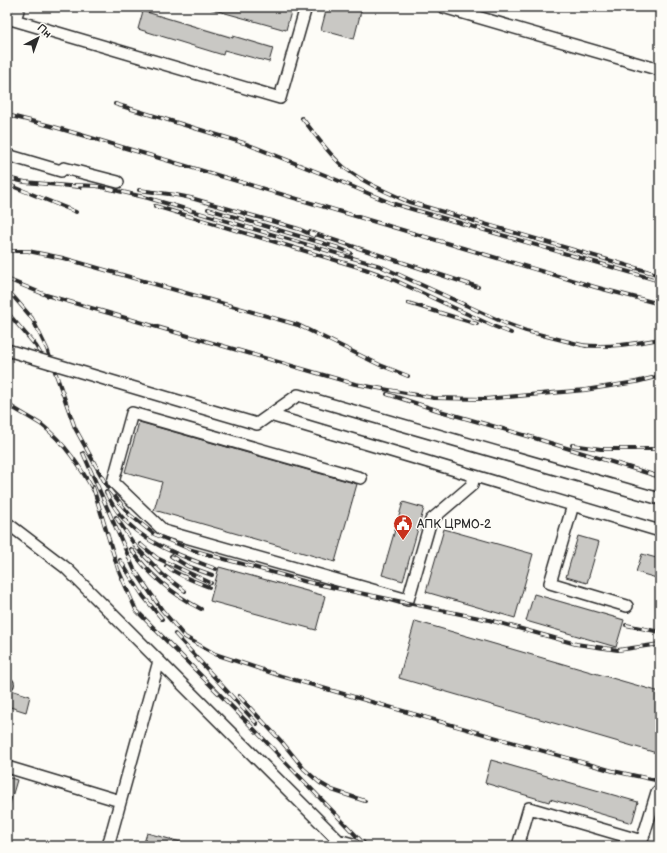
<svg xmlns="http://www.w3.org/2000/svg" width="667" height="853" font-family="'Balsamiq Sans',sans-serif">
<style>
.shadow{fill:#0003}
.building{fill:#c9c8c4;stroke:#2b2b2b}
.lines{fill:none;stroke-linecap:round;stroke-linejoin:round}
.minor-casing{stroke:#2b2b2b;stroke-width:14}
.minor{stroke:#fdfcf7;stroke-width:11}
.rail-casing{stroke:#2b2b2b;stroke-width:4}
.rail{stroke:#fdfcf7;stroke-width:2.5;stroke-dasharray:8;stroke-linecap:butt}
.minor-bridge-casing{stroke:#2b2b2b;stroke-width:14;stroke-linecap:butt}
.minor-bridge{stroke:#fdfcf7;stroke-width:11}
.labels{text-anchor:middle;dominant-baseline:central;stroke-width:3;stroke-linejoin:round;paint-order:stroke}
.poi-label{font-size:12px;fill:#2b2b2b;stroke:#fdfcf7;text-anchor:start}
</style>
<rect width="100%" height="100%" fill="#fdfcf7"/>
<filter id="ink" filterUnits="userSpaceOnUse"><feTurbulence type="fractalNoise" baseFrequency=".025" numOctaves="2"/><feDisplacementMap in="SourceGraphic" scale="8" xChannelSelector="R" yChannelSelector="G"/><feConvolveMatrix kernelMatrix="1 2 1 2 8 2 1 2 1" color-interpolation-filters="sRGB"/></filter>
<g filter="url(#ink)">
<!-- shadow -->
<path class="shadow" d="M145 11 234 37 235 36 273 47 269 61 224 49 223 53Z
M141 422 357 484 335 560 140 423Z
M404 502 424 507 403 579Z
M579 536 599 541 587 581 567 576Z
M220 567 324 595 316 628Z
M535 594 624 619 616 645 527 620Z
M416 621 660 692V753Z
M493 760 638 802 632 822 550 798Z
M148 833 191 844 190 846H144Z"/>
<!-- building -->
<path class="building" d="M211 7H287L292 8 286 30 211 9Z
M327 7H362L354 39 321 30Z
M143 11 233 38V36L273 48 269 62 224 50 223 55 138 29Z
M139 422 357 484 335 562 154 510 162 482 125 472Z
M403 502 424 508 403 581 382 575Z
M444 529 533 554 515 618 426 592Z
M578 536 599 542 587 583 566 577Z
M642 554 660 559V579L636 572Z
M219 567 325 596 316 630 210 601Z
M534 594 624 620 616 647 526 621Z
M415 621 660 692V754L399 678Z
M11 690 30 696 26 712 7 706V691Z
M491 760 638 802 632 823 550 799 549 802 485 783Z
M7 777 17 780 9 807H7Z
M147 833 188 844V846H143Z"/>
<g class="lines">
<!-- minor casing -->
<g class="minor-casing">
<path id="minor" d="M443 7 660 70
M7 18 280 98 306 7
M15 20 19 7
M7 155 61 171 64 168 118 182
M199 407 257 424 298 395 660 499
M270 415 660 531
M361 478 132 413 113 482 164 531 408 600 431 520 472 485 474 476
M573 505 550 583 627 606
M7 523 66 568 338 840 360 846
M7 684H8
M7 767 120 801
M108 846 159 661
M518 846 529 808 642 841 657 792 660 793"/>
</g>
<!-- minor -->
<use href="#minor" class="minor"/>
<!-- rail casing -->
<g class="rail-casing">
<path id="rail" d="M115 104 244 143 325 175 391 203 660 281
M7 115 51 126 595 287 660 304
M302 118C316 135 328 154 345 168 364 183 387 192 409 202L660 275
M7 178 25 182 80 187
M7 184 76 212
M75 185 97 186 148 198 380 266 507 324 526 331 586 346
M139 190 176 195 191 198 299 229 314 236
M155 206 365 269 390 278 493 326 511 333
M208 209 339 248 351 253
M309 232 478 287
M7 251H28L63 258 298 325 380 365 408 376
M7 279 46 295 355 384 434 398 485 399 585 390 636 382 660 376
M7 293 12 295 32 318 47 349 75 428 108 488 130 515 154 534 192 550 307 582 489 620 576 644 618 650 660 644
M408 303 477 324
M7 312 36 346 49 368
M581 345C608 348 633 344 660 339
M387 394 440 411 531 437 660 477
M7 404C18 411 31 418 42 425 65 443 81 468 95 493
M572 445 601 449H660
M83 453 134 569 162 610 185 637 215 654 281 676 613 771 660 781
M93 487 118 569 136 610 250 725 366 846
M106 492C127 539 172 552 216 569
M116 517 136 547 162 574 185 591
M140 544 157 558 211 583
M131 549C149 575 172 594 201 609
M171 556 187 566 212 575
M120 560 143 596 162 619
M166 566C179 576 194 581 209 587
M626 625 660 632
M175 634 257 724
M239 696 282 742 304 769 320 783 332 790 365 801"/>
</g>
<!-- rail -->
<use href="#rail" class="rail"/>
<!-- minor-bridge casing -->
<g class="minor-bridge-casing">
<path id="minor-bridge" d="M7 350 199 407"/>
</g>
<!-- minor-bridge -->
<use href="#minor-bridge" class="minor-bridge"/>
</g>
</g>
<!-- icons -->
<defs>
<g id="civic-pin" transform="scale(1)"><path d="M0 17L-7.5 6A9.5 9.5 0 1 1 7.5 6Z" fill="#c8321e" stroke="#fdfcf7"/><path d="M-.6-6.5H3V-4.5H.6V-3L4-1V1h2V6H-6V1h2V-1L-.6-3ZM-1.2 2.5V6h2.4V2.5Z" fill="#fff"/></g>
</defs>
<g fill-rule="evenodd">
<use href="#civic-pin" x="403" y="524"/>
</g>
<g class="labels">
<!-- poi labels -->
<g class="poi-label">
<text x="417" y="524">АПК ЦРМО-2</text>
</g>
</g>
<!-- margin -->
<rect width="667" height="853" fill="none" stroke="#fdfcf7" stroke-width="24"/>
<rect x="12" y="12" width="643" height="829" fill="none" stroke="#2b2b2b" stroke-width="1.5" filter="url(#ink)"/>
<!-- north arrow -->
<g transform="translate(38 38) rotate(41)" stroke="#fdfcf7" stroke-width="3" paint-order="stroke">
<path d="M0-3L7 15L0 10L-7 15Z" fill="#2b2b2b"/>
<text y="-6" font-size="11" font-weight="bold" text-anchor="middle" fill="#2b2b2b">Пн</text>
</g>
</svg>
